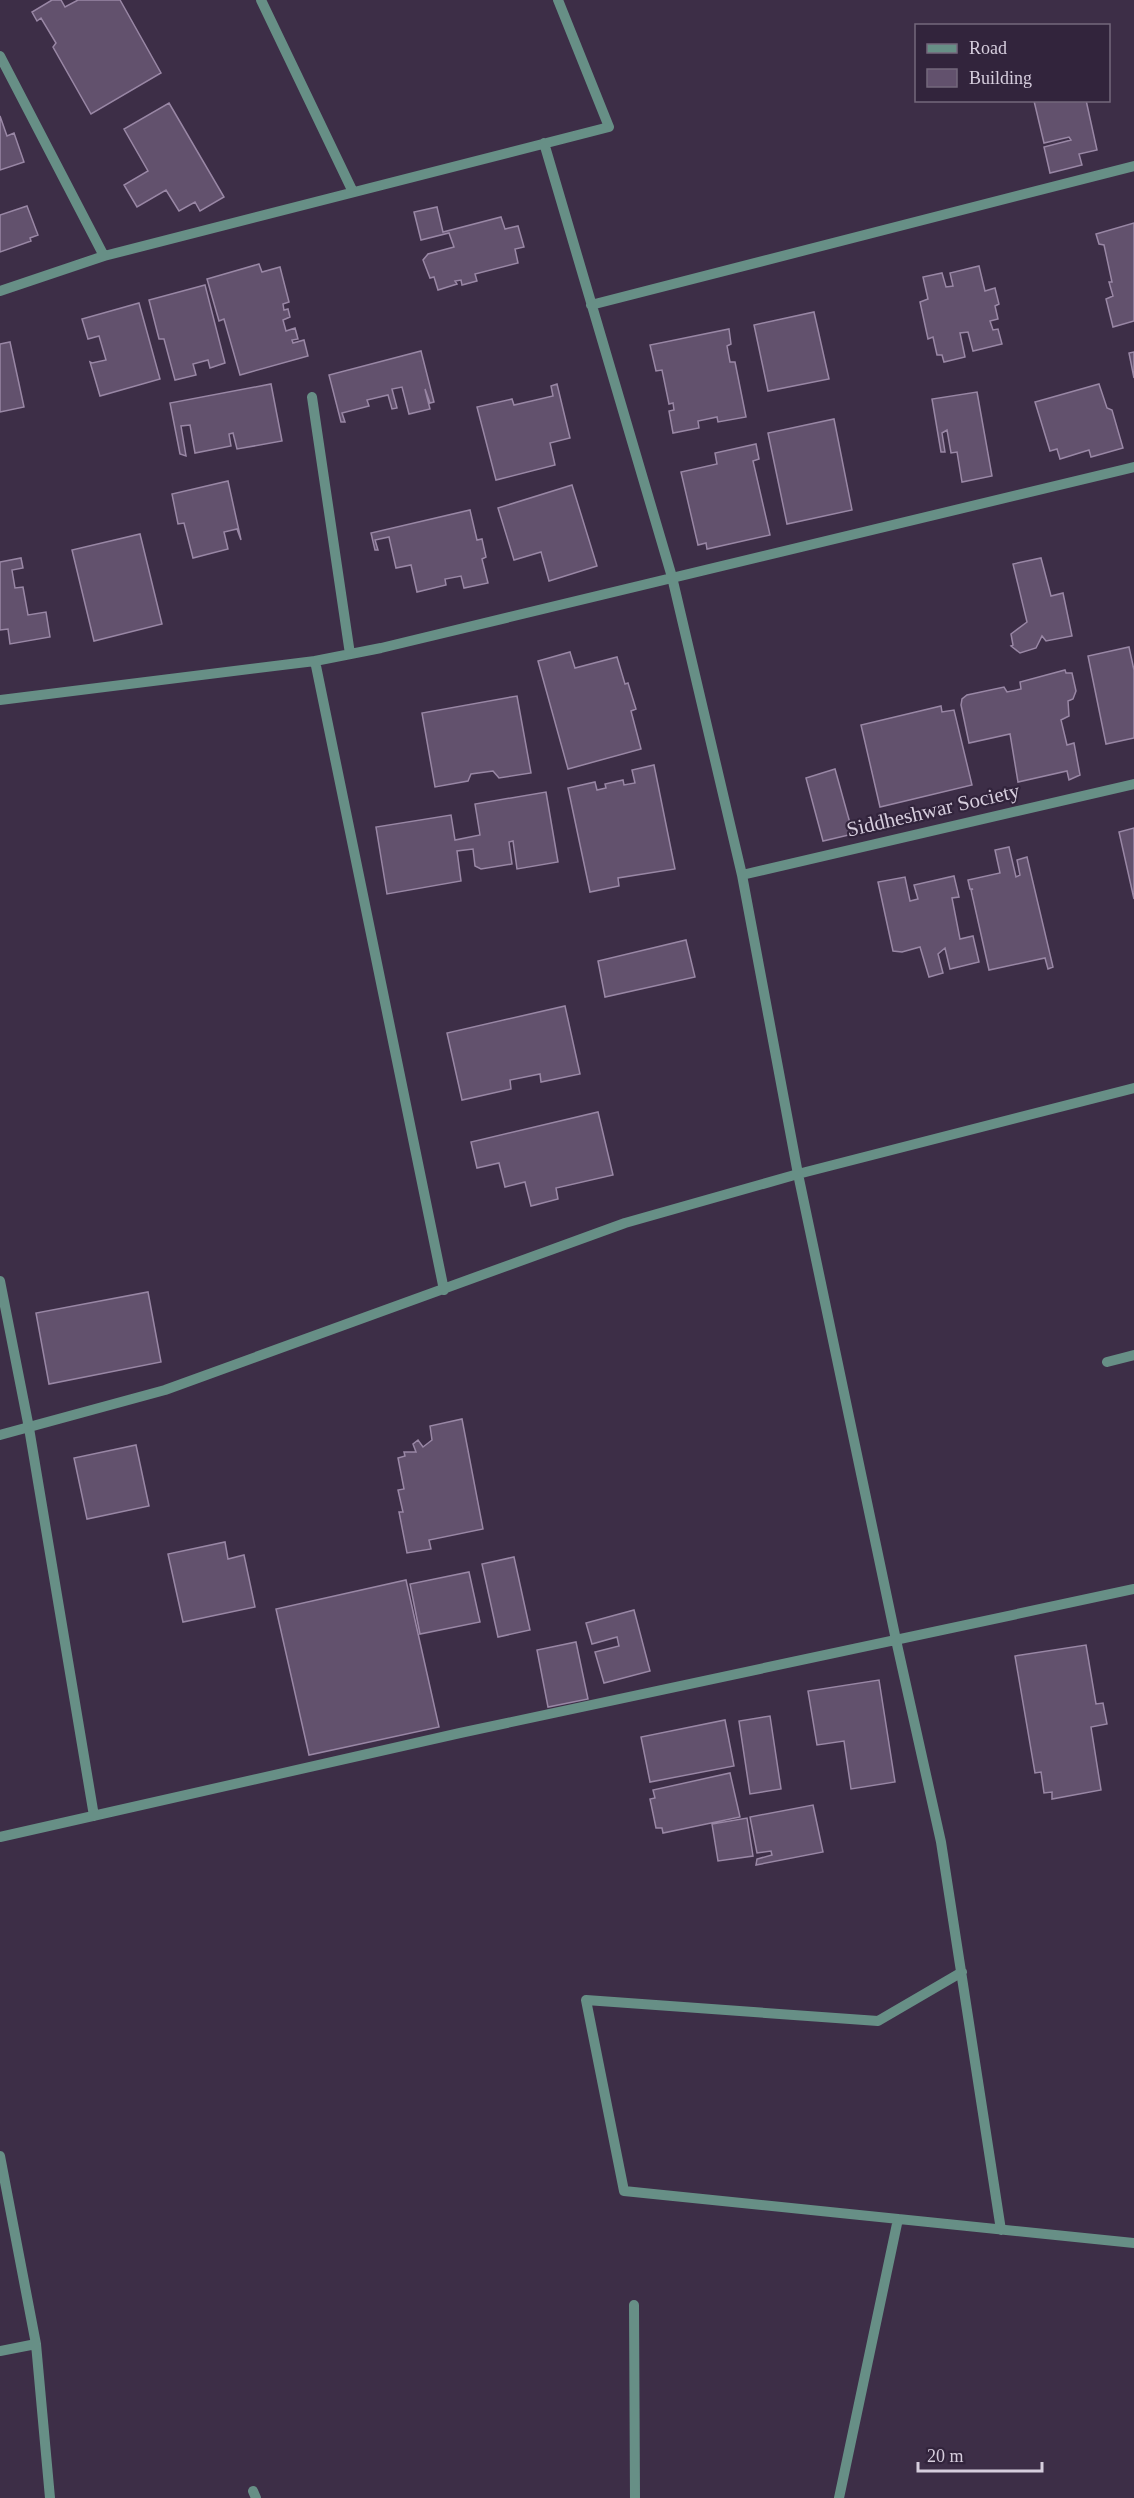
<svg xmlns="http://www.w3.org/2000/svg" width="1134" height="2498" font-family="Georgia,serif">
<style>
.building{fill:#62516d;stroke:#9987a5;stroke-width:1.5}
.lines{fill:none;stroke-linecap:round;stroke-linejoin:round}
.minor{stroke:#678f86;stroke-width:10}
.labels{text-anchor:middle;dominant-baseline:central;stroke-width:4.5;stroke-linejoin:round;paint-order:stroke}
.street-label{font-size:21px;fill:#d6cddd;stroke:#32243c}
</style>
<rect width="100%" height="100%" fill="#3d2e47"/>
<!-- building -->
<path class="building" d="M52 0H61L65 7 78 0H120L161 73 91 114 53 47 56 43 41 18 37 21 32 12Z
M1086 100 1097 150 1079 154 1082 165 1050 173 1044 147 1071 140 1069 137 1044 143 1034 101Z
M169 103 224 197 200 211 195 202 179 211 166 190 137 207 124 185 148 171 124 129Z
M0 116 7 136 14 133 24 162 0 170Z
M27 206 38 235 30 238 31 241 0 252V215Z
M437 207 443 232 501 217 505 229 518 226 524 247 515 249 518 263 475 274 477 281 462 285 461 280 455 281 457 284 438 290 434 277 430 278 423 260 428 254 454 247 449 233 421 240 414 212Z
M1134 223V321L1113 327 1106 299 1113 296 1109 282H1112L1104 245 1099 244 1096 234Z
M259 264 262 272 280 267 289 302 283 304 284 310 288 309 290 317 283 320 286 331 295 328 298 339 292 340 293 343 304 340 308 356 240 375 224 319 219 321 207 279Z
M979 266 985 291 995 288 999 304 995 306 998 319 990 321 993 330 998 329 1002 344 973 351 968 332 960 333 965 357 944 362 942 355H937L933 337 928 339 920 302 928 299 923 277 942 273 946 287 953 286 950 273Z
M205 285 225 363 210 368 208 360 193 364 196 375 175 380 164 339H159L149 300Z
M139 303 160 379 100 396 90 362 92 363 106 360 99 336 88 339 82 319Z
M814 312 829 379 768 391 754 325Z
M729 329 731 344 727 346 730 362H735L746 417 718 422 717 417 698 421 699 428 673 433 669 411 674 410 673 403 669 404 662 370 656 371 650 345Z
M10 342 24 407 0 412V344Z
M421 351 434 402 430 403 425 389 430 409 409 414 402 387 392 389 397 408 392 409 388 395 367 400 369 406 342 413 345 422H341L329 375Z
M1134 352V378L1129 353Z
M271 384 282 441 237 449 233 433 229 434 231 446 195 453 190 425 181 426 186 456 180 454 170 403Z
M557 384 570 438 550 443 555 465 496 480 477 407 512 399 514 405 553 396 551 386Z
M1099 384 1107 408 1112 410 1123 448 1091 457 1089 450 1060 459 1057 449 1050 451 1035 402Z
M977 392 992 476 962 482 957 452 951 453 947 430 942 433 945 452H941L932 399Z
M834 419 852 510 787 524 768 433Z
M756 444 759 459 753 461 770 535 707 549 706 543 698 545 681 472 717 464 715 453Z
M228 481 241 540 237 529 224 532 228 549 193 558 184 523 178 524 172 494Z
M572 485 597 566 549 581 541 552 514 560 498 508Z
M470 510 477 540 482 539 486 557 482 559 488 583 464 588 461 576 445 579 446 585 417 592 411 565 396 568 389 537 375 540 378 550H375L371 533Z
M140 534 162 624 94 641 72 550Z
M21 558 23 568 12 570 15 588 23 587 28 615 46 612 50 637 10 644 8 629 0 630V562Z
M1041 558 1051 596 1063 593 1072 636 1046 641 1042 636 1036 648 1020 653 1011 646 1013 645 1011 634 1027 622 1013 564Z
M1129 647 1134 670V738L1106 744 1088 656Z
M570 652 575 668 617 657 625 684 628 683 636 709 631 711 641 749 568 769 538 661Z
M1065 670 1066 673H1072L1076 691 1073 699 1068 701 1069 716 1061 720 1067 745 1074 743 1080 775 1069 780 1067 771 1018 782 1010 734 969 743 961 705 962 699 967 695 1004 687 1007 692 1021 689 1020 682Z
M517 696 531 773 499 778 493 771 471 774 468 781 435 787 422 713Z
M941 706 942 712 954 710 972 785 880 807 861 725Z
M654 765 675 869 618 878 619 886 590 892 568 788 595 782 597 790 606 788 605 784 623 780 624 785 635 783 632 770Z
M835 769 853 834 823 841 806 778Z
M546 792 558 862 517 869 513 841 509 842 512 864 481 869 475 866 473 849 457 851 461 881 387 894 376 827 451 815 455 840 480 835 475 804Z
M1134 828V899L1119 832Z
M1009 847 1016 877 1020 875 1017 860 1027 857 1053 967 1048 969 1045 958 989 970 971 890 973 889H970L968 880 1000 873 995 850Z
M954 876 959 897 952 898 960 939 973 936 979 962 950 969 945 948 938 954 943 973 929 977 920 947 902 952 893 951 878 882 905 877 910 901 918 899 914 885Z
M686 940 695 977 605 997 598 961Z
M565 1006 580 1074 541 1082 540 1074 510 1080 511 1089 462 1100 447 1033Z
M598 1112 613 1175 556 1188 558 1199 531 1206 525 1182 505 1187 499 1163 477 1168 471 1142Z
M148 1292 161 1362 49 1384 36 1313Z
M462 1419 483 1529 429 1540 431 1549 407 1553 399 1512H403L398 1490 404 1489 398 1458 405 1456 404 1452H416L413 1444 418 1440 423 1447 432 1440 430 1426Z
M136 1445 149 1506 87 1519 74 1458Z
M225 1542 228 1559 244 1555 255 1607 183 1622 168 1554Z
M514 1557 530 1630 498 1637 482 1564Z
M469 1572 480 1622 420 1634 410 1584Z
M406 1580 439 1727 309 1755 276 1609Z
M634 1610 650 1671 604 1683 595 1652 619 1646 617 1637 592 1644 586 1623Z
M576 1642 588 1699 548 1707 537 1650Z
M1086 1645 1096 1704 1103 1703 1107 1724 1091 1727 1101 1790 1052 1799V1792L1044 1793 1041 1772 1035 1773 1015 1656Z
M879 1680 895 1782 851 1789 844 1741 817 1745 808 1691Z
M770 1716 781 1789 750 1794 739 1721Z
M725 1720 734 1766 650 1782 641 1737Z
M730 1773 740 1817 663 1833 662 1828H656L650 1799 655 1798 653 1790Z
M813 1805 823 1852 756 1865 757 1859 772 1855 771 1851 757 1853 750 1817Z
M747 1818 753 1856 718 1861 712 1824Z"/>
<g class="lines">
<!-- minor -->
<path class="minor" d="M261 0 353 192
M0 56 104 256 0 291
M544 143 672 577 742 875 798 1174 896 1640 941 1842 1001 2230
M104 256 609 127 558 0
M591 305 1134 166
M312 397 350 654
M315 661 444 1290
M0 700 315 661 381 648 1134 467
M742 875 1134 784
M0 1281 29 1428 94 1816
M1107 1362 1134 1355
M0 1435 165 1390 625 1223 798 1174 1134 1088
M0 1837 460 1733 1134 1589
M962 1972 878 2021 586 2000 624 2191 1134 2243
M0 2156 36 2344 50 2498
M634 2305 635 2498
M0 2351 36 2344
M253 2491 256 2498
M839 2498 898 2219"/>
</g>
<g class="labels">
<!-- street labels -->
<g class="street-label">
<text transform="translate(933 810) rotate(-13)">Siddheshwar Society</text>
</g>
</g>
<!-- legend -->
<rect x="915" y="24" width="195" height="78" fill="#32243c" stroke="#74687c" stroke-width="1.5"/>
<rect x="927" y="44" width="30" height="9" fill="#678f86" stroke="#74687c" stroke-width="1.5"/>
<text x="969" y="54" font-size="18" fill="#d6cddd">Road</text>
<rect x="927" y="69" width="30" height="18" fill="#62516d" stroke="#74687c" stroke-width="1.5"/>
<text x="969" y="84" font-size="18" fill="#d6cddd">Building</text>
<!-- scale -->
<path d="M918 2462v9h124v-9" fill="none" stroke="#d6cddd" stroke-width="3"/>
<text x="927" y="2462" font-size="18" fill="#d6cddd" stroke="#32243c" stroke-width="4.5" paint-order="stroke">20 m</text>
</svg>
